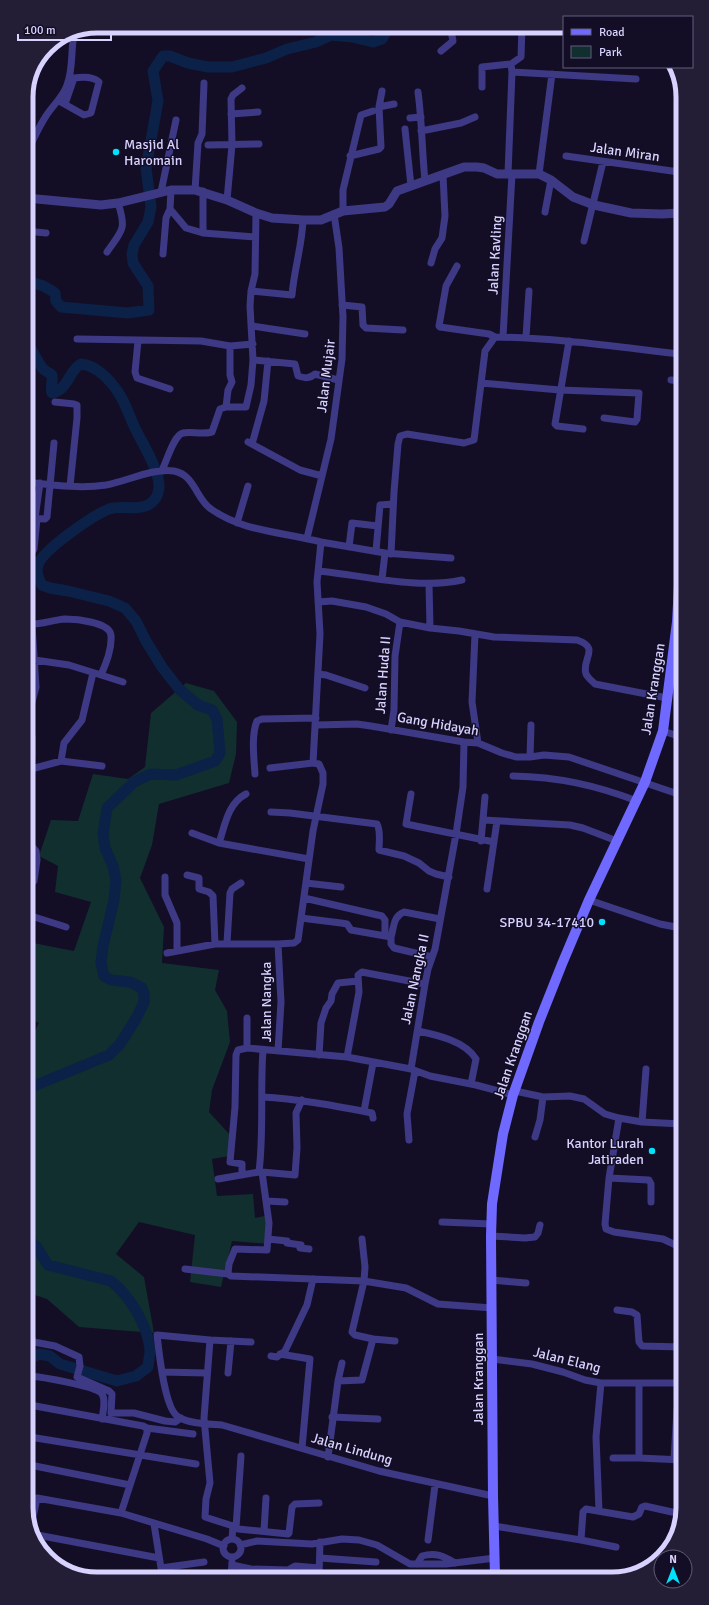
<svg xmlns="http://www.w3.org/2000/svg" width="709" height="1605" font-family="Signika,sans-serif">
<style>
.green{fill:#112f2e}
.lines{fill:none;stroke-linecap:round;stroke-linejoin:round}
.river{stroke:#0b2147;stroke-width:11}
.minor{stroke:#3d3985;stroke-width:7}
.tertiary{stroke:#3d3985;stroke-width:9}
.secondary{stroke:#6f69ff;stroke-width:10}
.poi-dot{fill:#00e1fd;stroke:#130e25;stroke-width:1.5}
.labels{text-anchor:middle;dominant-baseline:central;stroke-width:3;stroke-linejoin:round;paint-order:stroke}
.poi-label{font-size:14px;fill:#d8d2ff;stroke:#130e25;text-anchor:end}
.street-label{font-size:14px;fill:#d8d2ff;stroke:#130e25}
.rim{fill:none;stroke:#d8d2ff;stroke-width:5}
</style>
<rect width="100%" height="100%" fill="#130e25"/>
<!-- green -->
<path class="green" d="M186 683 214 691 237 722 236 754 229 783 159 804 152 845 140 878 164 927 162 963 219 970 215 990 227 1011 230 1042 212 1090 209 1112 231 1136 229 1156 212 1159 217 1196 253 1194 255 1218 270 1215 269 1244 232 1241 221 1287 190 1282 195 1235 139 1222 116 1254 144 1277 154 1333 79 1327 47 1299 29 1293V1042L39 1023 29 1018 28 942 74 951 91 902 55 892 58 866 39 856 51 820 78 821 93 774 128 779 145 767 151 713Z"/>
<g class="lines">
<!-- river -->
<path class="river" d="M27 283C38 282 46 287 55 293L56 301 61 307 128 313 149 310 148 286 133 263 132 254 134 245 148 222 151 207 146 168 158 101 153 71 163 56H170L188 63 208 67H232L266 58 287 49 316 42 331 35 352 37 373 42 382 39 387 30V26
M27 342 39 363 43 369 52 375C53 382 50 387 52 393 69 389 68 371 81 364 96 365 110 380 118 392 125 402 129 415 134 426 141 441 160 471 159 487 159 490 157 497 155 499 144 514 123 504 109 509 94 515 42 550 38 565 36 573 38 577 42 585L50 588 68 591 109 601 125 608 136 621 146 641 162 667 179 689 198 705 212 710 217 719 220 753 215 761 176 775 151 774 134 782 107 808 103 834 105 848 113 866 116 880 114 900 103 946 101 963 104 976 111 980 130 982 142 988 144 994V1002L137 1017 120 1044 109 1055 29 1088
M29 1241 36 1246 48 1265 111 1281C131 1297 148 1326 150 1351 150 1356 148 1362 148 1367L136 1376 117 1381 60 1364 50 1356 39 1354 29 1359"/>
<!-- minor -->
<path class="minor" d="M194 26C207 30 214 35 225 26
M441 51 453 41 450 26
M512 72 636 79
M482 87V67L511 64
M418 92C422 122 422 151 425 181
M59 101 84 115 91 113 99 82C93 76 81 77 74 78L65 104
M379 107 394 104
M231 114 258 112
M410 118 421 117
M405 129 411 186
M421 131 461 123 475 117
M208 145 259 144
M26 154C33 141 38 128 46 116 53 105 63 97 67 85 74 67 70 48 75 30
M350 156 379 149 381 147 379 107 382 91
M566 156 679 172
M508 174 512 72 511 64 521 57 522 26
M539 174 552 74
M171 190 170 209 186 228 203 233 255 237
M195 190 198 143 202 134 204 83
M203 191V233
M161 192 176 120
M227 200 232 145 231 99 233 95 242 88
M343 211V190L361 115 373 111
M545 212 551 180
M26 231 46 233
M584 241 603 162
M107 252C122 230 127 230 118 203
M163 254 166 218 170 209
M431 263 435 249 442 238 445 216 443 175
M457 266 446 286 439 326 440 327 489 334 495 337
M251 291 292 295C294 270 302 246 303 220
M342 305 362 307 363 325 366 328 403 330
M252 326 305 334
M503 337 512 174
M526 337 529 291
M77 339 201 341 230 346 253 344
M138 341 135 372 137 378 170 389
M569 341 555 424 557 426 583 429
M253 360 295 364 298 376C305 378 309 379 315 374L338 380
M671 380 680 381
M481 383 560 390 639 393 637 419 635 422 604 418
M55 402 74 404 77 405V418L70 486
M226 407 228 390 232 382 230 375V346
M248 442 300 470 322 476
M252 444 264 401 268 361
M163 471V468C167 460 174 435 183 433 192 431 201 435 212 432L220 409 226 407H246L251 385 253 360 250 306 251 291 255 274 256 213
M27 482C53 485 80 489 106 485 128 481 152 468 174 471 195 475 196 499 211 509 243 532 284 532 321 542L317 582 320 634 313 763
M28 518 45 519 47 517 54 443
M35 518 40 483
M237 523 248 486
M307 538 331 439 342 359 343 317 339 248 334 214
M321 542 385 553 451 558
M349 547 352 523 378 526
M376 551 380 505 393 504
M391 554 394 492 398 444 400 436 407 434 464 443 474 440 485 351 495 337C557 338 618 347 680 354
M27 558 34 549 37 519
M318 571C363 575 417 590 462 580
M382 579 385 553
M429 584 430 628
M318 602 332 601 366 607 386 614 400 622 430 628 459 631 494 637 577 640C601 648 581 659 586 674 588 678 592 681 595 684L667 698
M28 624C40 625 52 620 65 619 75 619 111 622 111 636 112 649 106 663 101 675L69 665 28 659
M475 634 472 702 478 743
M318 674 326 675 365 688
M101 675 123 682
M316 725 357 724 371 726 464 742 478 743 502 753 516 757H530L544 755 569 757 681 795
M391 730 394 710 395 656 400 622
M663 731 681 737
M530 757 531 725
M61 761 64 743 82 720 93 673
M270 768 313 763 319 764 323 773V784L313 831 298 940 294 943 278 944 281 1002 278 1051
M31 769 61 761 102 766
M255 774C254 759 251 735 257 721L262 719 316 718
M513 776C558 777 595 785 637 801
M246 794C228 803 225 825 219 843L309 859
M411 794 406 824 494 842
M28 797 32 756V737L29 720 32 702 36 687 32 625
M28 807 31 820 28 839 30 844 36 851 37 860 34 881 28 886
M271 812 290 813 377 824C381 831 379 842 379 850L404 856 419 863 429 871 436 874 449 877
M484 820 570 825 583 828 617 841
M192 833 219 843
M481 841 485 797
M187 875 199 878V889L209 892 213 896 215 944
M165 877V895L177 923V951
M306 883 341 887
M487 889 497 821
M304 898 382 916 385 920V935
M589 900 660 924 681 928
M28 915 66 927
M301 918 341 923 347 924 351 930 391 937C394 928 393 916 404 912L440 919
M677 927 681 912
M391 937V944L394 948 432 957
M227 943 230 893 232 889 241 883
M167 953 215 944H278
M247 1018V1048
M418 1031C437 1035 465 1041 476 1059L471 1084
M319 1055 321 1023 326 1008 331 1001 332 994 338 983 358 981
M347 1057 359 992 358 975 362 972 367 973 425 984
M411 1069 425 984 428 969 435 949 456 834 463 787 464 742
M515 1091 543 1097 570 1096 584 1099 605 1114 619 1118 642 1122 682 1124
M262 1097C299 1099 335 1106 372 1113L373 1118
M364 1111 373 1063
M619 1118 609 1178 605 1224 606 1229 614 1232 663 1239 682 1248
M642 1122 646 1069
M535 1137 540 1120 543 1097
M409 1140 407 1114 415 1071
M262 1172 295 1175 297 1148 296 1113 302 1100
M242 1175V1164L230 1162 235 1107 236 1055 238 1050 247 1048 347 1057 411 1069 430 1076 476 1085 513 1095
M609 1178 649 1180 651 1184V1202
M218 1179 259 1172
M266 1201 285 1202
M442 1222 491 1224
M491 1236 525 1238 535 1237 538 1233 540 1225
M268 1239 287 1241V1243L301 1245 300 1248 309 1249
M362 1239 365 1267 364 1281 406 1288 438 1304 492 1308
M185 1269 228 1274 231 1276 364 1281 352 1332 355 1335 373 1339 362 1380 338 1381 328 1457
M228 1274 229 1264 235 1249 267 1250 269 1223 262 1172H259C264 1131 260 1091 263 1050
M491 1280 526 1283
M617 1310 632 1312 637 1315 639 1342 642 1346 683 1347
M29 1334 34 1342 55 1346 79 1357 80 1366 77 1377 109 1391 112 1394 111 1413H134L165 1421 175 1422 181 1418
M373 1339 395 1341
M210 1340 251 1342
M280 1354 310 1359 302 1448
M271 1356 277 1357 285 1351 307 1305 313 1279
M492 1359 532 1364 563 1372 585 1380 601 1383H683
M162 1372 206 1373
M228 1373 231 1341
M29 1376C42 1377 96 1386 102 1394 106 1400 103 1412 102 1419
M338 1381 342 1363
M639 1383V1458L683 1460
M30 1405 143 1426 147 1428 193 1434
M332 1417 378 1419
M30 1437 196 1464
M613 1458H639
M674 1459 677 1410
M30 1465 130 1485
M599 1511 596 1437 601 1383
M121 1513 147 1433V1428
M154 1524 161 1568 204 1562
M233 1526 238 1529 288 1534 289 1533 292 1507 295 1504 319 1503
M494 1526 581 1540 583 1512 586 1509 633 1517 639 1514 642 1507 645 1506 681 1514
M236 1528 241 1456
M264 1531 266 1498
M30 1532 37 1498 121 1513 207 1539 224 1546
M32 1534 159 1558
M232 1539 233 1526 205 1517 206 1499 210 1483 205 1429 204 1418 210 1340 157 1335C159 1351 164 1406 177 1416 187 1424 210 1424 222 1425L379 1471 493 1496
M223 1548a9 9 0 1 1 18 0a9 9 0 1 1-18 0Z
M428 1540 435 1485
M581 1540 616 1547
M240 1545 257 1541 312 1544 342 1539 359 1540 377 1545 410 1564H446L495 1558
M320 1558 376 1562
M417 1564 422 1556C435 1552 444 1556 455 1563
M232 1565 251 1569 288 1570 295 1566 319 1568
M161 1568 162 1578
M319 1577 320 1542
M231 1578 232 1562"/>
<!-- tertiary -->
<path class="tertiary" d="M26 198 101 205 118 203 171 190H195L227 200 256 213 272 218 303 220H321L343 211 385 207 389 204 397 191 464 167H477L484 168 497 174H539L551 180 573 197 594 205 631 213 662 214 680 213"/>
<!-- secondary -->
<path class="secondary" d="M495 1576 493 1496 491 1236 492 1204 503 1134 513 1095 539 1022 562 964 589 900 645 782 663 731 677 622 680 567"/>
</g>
<!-- markers -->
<g class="poi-dot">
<circle cx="116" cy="152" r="4"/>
<circle cx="602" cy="922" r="4"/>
<circle cx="652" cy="1151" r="4"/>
</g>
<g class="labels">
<!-- poi labels -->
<g class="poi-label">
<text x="124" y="144" text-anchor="start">Masjid Al<tspan x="124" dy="16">Haromain</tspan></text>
<text x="594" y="922">SPBU 34-17410</text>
<text x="644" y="1143">Kantor Lurah<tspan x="644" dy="16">Jatiraden</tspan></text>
</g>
<!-- street labels -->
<g class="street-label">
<text transform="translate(625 152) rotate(8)">Jalan Miran</text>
<text transform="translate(495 255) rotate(-87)">Jalan Kavling</text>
<text transform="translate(326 376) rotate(-83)">Jalan Mujair</text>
<text transform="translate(383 675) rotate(-86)">Jalan Huda II</text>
<text transform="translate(653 689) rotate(-81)">Jalan Kranggan</text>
<text transform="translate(438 724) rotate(10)">Gang Hidayah</text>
<text transform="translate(415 979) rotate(-78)">Jalan Nangka II</text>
<text transform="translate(266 1002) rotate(-90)">Jalan Nangka</text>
<text transform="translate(513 1055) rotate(-71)">Jalan Kranggan</text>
<text transform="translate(567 1360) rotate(14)">Jalan Elang</text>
<text transform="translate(478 1379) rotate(-90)">Jalan Kranggan</text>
<text transform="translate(352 1449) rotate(16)">Jalan Lindung</text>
</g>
</g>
<!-- crop -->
<path d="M0 0H709V1605H0ZM97 33H612A64 64 0 0 1 676 97V1508A64 64 0 0 1 612 1572H97A64 64 0 0 1 33 1508V97A64 64 0 0 1 97 33Z" fill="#231e36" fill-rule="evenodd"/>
<path class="rim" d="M97 33H612A64 64 0 0 1 676 97V1508A64 64 0 0 1 612 1572H97A64 64 0 0 1 33 1508V97A64 64 0 0 1 97 33Z"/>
<!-- legend -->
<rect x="563" y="16" width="130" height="52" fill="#130e25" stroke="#625c7c"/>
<rect x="571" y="29" width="20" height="6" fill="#6f69ff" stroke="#625c7c"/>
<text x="599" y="36" font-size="12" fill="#d8d2ff">Road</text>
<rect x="571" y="46" width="20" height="12" fill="#112f2e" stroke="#625c7c"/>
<text x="599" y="56" font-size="12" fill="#d8d2ff">Park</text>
<!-- north arrow -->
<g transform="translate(673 1569)"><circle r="19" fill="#130e25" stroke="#625c7c"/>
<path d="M0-3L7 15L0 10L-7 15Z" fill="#00e1fd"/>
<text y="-6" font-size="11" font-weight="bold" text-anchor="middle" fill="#d8d2ff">N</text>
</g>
<!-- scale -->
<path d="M18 34v6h93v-6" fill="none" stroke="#d8d2ff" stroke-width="2"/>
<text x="24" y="34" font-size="12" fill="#d8d2ff" stroke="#130e25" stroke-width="3" paint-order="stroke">100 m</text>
</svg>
